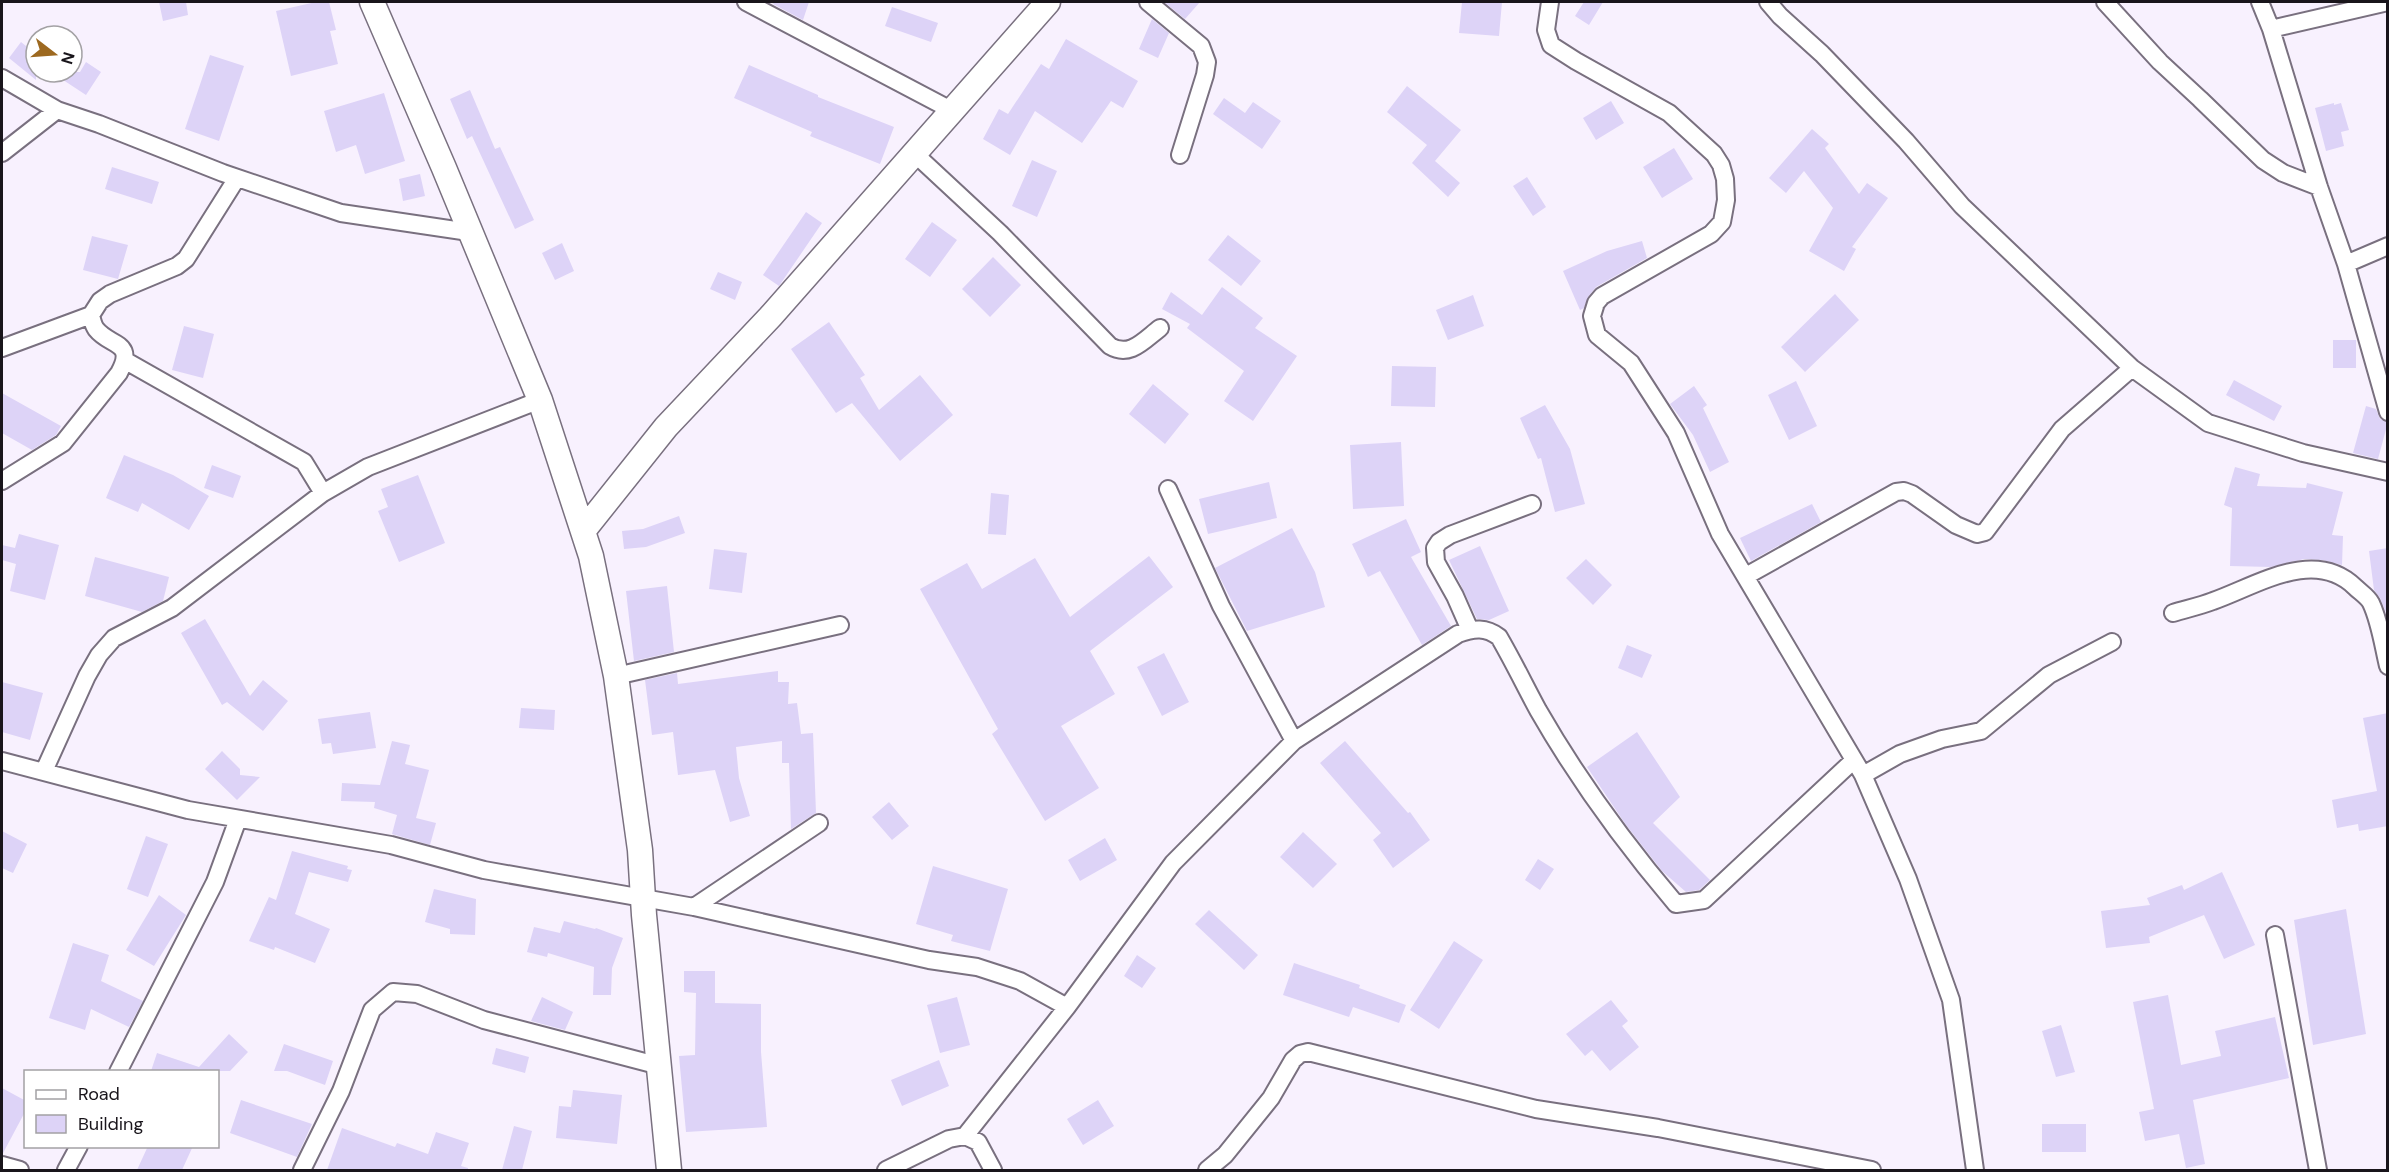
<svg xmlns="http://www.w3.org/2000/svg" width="2389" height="1172" font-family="'DM Sans',sans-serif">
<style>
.building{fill:#ddd3f7}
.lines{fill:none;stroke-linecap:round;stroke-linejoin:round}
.street-casing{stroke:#79707f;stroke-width:20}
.secondary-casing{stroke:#79707f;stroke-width:27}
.street{stroke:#fff;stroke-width:16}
.secondary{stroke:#fff;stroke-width:24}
</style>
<rect width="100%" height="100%" fill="#f8f1fe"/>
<!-- building -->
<path class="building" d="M159 2H186L188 15 163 21Z
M316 2H329L336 30 330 31 338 64 291 76 276 11Z
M774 2H809L803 20 773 4Z
M1164 2H1200L1185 19Z
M1462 2H1502L1499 36 1459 33Z
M1584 2H1603L1589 25 1575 16Z
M892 7 938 23 931 42 885 26Z
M1152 19 1169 33 1158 58 1139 49Z
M1066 39 1138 81 1123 108 1111 101 1082 143 1035 111 1010 155 983 139 999 109 1008 114 1041 64 1049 69Z
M21 42 36 54V80L9 58Z
M210 55 244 66 219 141 185 129Z
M86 62 101 72 86 95 51 72H80Z
M749 65 818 95V97L894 127 880 164 810 136 812 132 734 98Z
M1407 86 1461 130 1435 161 1460 183 1448 197 1412 163 1427 145 1387 112Z
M470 90 495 149 500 147 534 220 515 229 472 136 467 139 450 99Z
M384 93 405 161 365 174 356 145 336 152 324 111Z
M1224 98 1245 113 1253 102 1281 121 1262 149 1213 114Z
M1611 101 1624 123 1596 140 1583 118Z
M2334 103V105L2341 103 2349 130 2341 132 2344 146 2326 151 2315 108Z
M1812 129 1829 144 1825 148 1859 194 1867 183 1888 198 1852 247 1856 249 1844 271 1809 251 1833 208 1804 171 1786 193 1769 178Z
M1674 148 1693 179 1662 198 1643 167Z
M1032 160 1057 171 1037 217 1012 206Z
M112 167 159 182 152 204 105 189Z
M420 174 425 196 403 201 399 179Z
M1527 177 1546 207 1533 216 1513 186Z
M806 212 822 223 779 286 763 275Z
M932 222 957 240 930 277 905 259Z
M1228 235 1261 261 1241 286 1208 260Z
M92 236 128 245 118 279 83 270Z
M1642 241 1647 258 1596 287 1588 297 1584 308 1580 310 1563 271 1607 251Z
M562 243 574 271 555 280 542 253Z
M993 257 1021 285 990 317 962 289Z
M718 272 742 282 735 300 710 289Z
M1222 287 1263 318 1255 328 1297 356 1253 421 1224 401 1244 371 1187 328 1190 324 1162 309 1171 292 1202 315Z
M1835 294 1859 320 1805 372 1781 347Z
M1473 295 1484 326 1448 340 1436 310Z
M829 322 865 375 860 378 879 410 920 375 953 415 900 461 852 403 836 413 791 349Z
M184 326 214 334 203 378 172 370Z
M2333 340H2356V368H2333Z
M1392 366 1436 367 1435 407 1391 406Z
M2234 380 2282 406 2274 421 2226 395Z
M1796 381 1817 426 1789 440 1768 395Z
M1153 384 1189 414 1165 444 1129 414Z
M1694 386 1707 405 1703 408 1729 462 1710 472 1693 435 1670 404Z
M2 393 61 426 56 435 32 450 2 433Z
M1545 405 1570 449 1585 504 1555 512 1541 458 1538 459 1520 418Z
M2366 406 2376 409 2380 419 2388 422 2378 459 2353 453Z
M1401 442 1404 506 1353 509 1350 445Z
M124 455 173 475 209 496 189 530 142 503 138 512 106 498Z
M212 465 241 476 233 498 204 488Z
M2235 467 2260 474 2257 486 2306 488 2307 483 2343 492 2332 535 2343 536 2342 565 2322 560 2304 559 2271 567 2230 566 2232 508 2224 505Z
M418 475 445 543 399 562 378 511 388 507 381 489Z
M1269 482 1277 518 1208 534 1199 499Z
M991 493 1009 495 1006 535 988 534Z
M1812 504 1821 522 1751 561 1740 538Z
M679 516 685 533 646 547 624 549 622 531 643 529Z
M1406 519 1421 552 1411 557 1451 626 1422 645 1380 571 1368 577 1352 544Z
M1292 528 1315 572 1325 607 1247 631 1215 568Z
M19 534 59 545 45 600 10 591 16 564 2 560V545L15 548Z
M1480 546 1509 611 1489 620 1477 619 1449 560Z
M2388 548V615H2387L2380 598 2374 590 2369 551Z
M714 549 747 553 742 593 709 589Z
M1149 556 1173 587 1090 651 1115 694 1061 726 1099 788 1045 821 992 734 998 729 920 589 967 563 982 589 1035 558 1070 617Z
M95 557 169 577 163 601 142 612 85 596Z
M1586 559 1612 585 1593 605 1566 578Z
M667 586 674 652 634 661 626 591Z
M205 619 250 696 263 680 288 701 263 731 227 702 222 705 181 633Z
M1627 645 1652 655 1642 678 1618 668Z
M1164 653 1189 702 1162 716 1137 667Z
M778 671V682H789L788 704 797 703 801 734 813 733 816 813 791 829 789 763H782V741L736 747 739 778 750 816 730 822 715 770 678 775 673 732 652 735 645 680 677 673 678 684Z
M2 682 43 693 30 740 2 732Z
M521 708 555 710 554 730 519 728Z
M370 712 376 748 333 754 331 743 322 744 318 719Z
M2388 713V826L2359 831 2358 824 2337 828 2332 800 2377 791 2363 718Z
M1637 732 1680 797 1653 823 1710 880 1699 890 1686 892 1662 871 1626 825 1587 767Z
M392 741 410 745 405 764 429 770 416 818 436 823 430 845 392 834 397 815 374 808 375 802 341 801 342 783 380 785Z
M1345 741 1408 813 1410 812 1430 840 1393 868 1373 840 1381 833 1320 763Z
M222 751 240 769V775L260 777 237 800 205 769Z
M889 802 909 826 892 840 872 817Z
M2 831 27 844 13 873 2 868Z
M1303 832 1337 864 1313 888 1280 857Z
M146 836 168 844 148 897 127 889Z
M1105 838 1117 860 1080 881 1068 860Z
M292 851 348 866 347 869 352 870 348 882 309 872 295 914 330 929 315 963 275 947 274 950 249 941 269 897 276 900Z
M1538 859 1554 869 1540 890 1525 880Z
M933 866 1008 889 990 951 951 941 953 935 916 924Z
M2222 872 2255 945 2224 959 2204 915 2149 937 2150 943 2106 948 2101 911 2150 905 2147 898 2182 885 2184 890Z
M434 889 476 899 475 935 450 934V929L425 922Z
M159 895 186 915 154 966 126 950Z
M2346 909 2366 1034 2313 1045 2294 920Z
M1209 910 1258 955 1244 970 1195 924Z
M564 921 595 929 596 928 623 938 612 968 611 995H593L594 967 548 953 547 957 527 952 534 927 560 933Z
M1454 941 1483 960 1439 1029 1410 1010Z
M73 943 109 955 101 981 143 1001 129 1027 91 1009 85 1030 49 1018Z
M1137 955 1156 968 1142 988 1124 976Z
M1294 963 1360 985 1359 988 1406 1005 1399 1023 1353 1007 1349 1017 1283 995Z
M684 971H715V1003L761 1004V1052L767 1127 686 1132 679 1056 695 1055 696 993 684 992Z
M2168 995 2181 1065 2221 1056 2215 1031 2275 1017 2289 1078 2193 1100 2205 1164 2186 1168 2179 1134 2145 1141 2139 1112 2154 1109 2133 1002Z
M542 997 573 1012 565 1030 531 1021Z
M957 997 970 1045 940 1053 927 1005Z
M1611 1000 1628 1021 1622 1026 1639 1047 1610 1071 1592 1050 1585 1056 1566 1034Z
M2061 1025 2075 1072 2056 1077 2042 1031Z
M229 1034 248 1052 230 1071H151L157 1053 199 1067Z
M284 1044 333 1061 325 1085 287 1071H274Z
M496 1048 529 1057 525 1073 492 1064Z
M939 1060 949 1086 902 1106 891 1080Z
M2 1088 26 1101V1110L2 1155Z
M573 1090 622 1095 617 1144 556 1138 559 1106 571 1107Z
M241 1100 312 1124 297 1157 230 1133Z
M1098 1100 1114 1126 1083 1145 1067 1119Z
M2042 1124H2086V1152H2042Z
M514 1126 532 1131 522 1170H502Z
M342 1128 395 1147 397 1143 428 1154 436 1132 469 1143 461 1166 468 1168V1170H327Z
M148 1146H193L182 1170H137Z"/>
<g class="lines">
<!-- street casing -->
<g class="street-casing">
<path id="street" d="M746 2 953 111
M1148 2 1201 46 1207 62 1205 75 1180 155
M1550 2 1546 30 1551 45 1576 61 1669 113 1714 154 1721 165 1725 179 1726 200 1722 222 1711 234 1602 296 1596 303 1592 316 1597 335 1631 363 1676 433 1720 534 1863 775 1908 879 1951 1000 1975 1170
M1768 2 1780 16 1822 54 1906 141 1962 206 2132 368 2208 423 2303 453 2388 472
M2105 2 2160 62 2200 99 2263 160 2283 173 2319 187
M2260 2 2271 29 2319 187 2346 264 2388 412
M2271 29 2388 2
M2 78 57 110 99 124 223 173 341 213 469 232
M2 153 57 110
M915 154 1000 233 1110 346C1130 358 1144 340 1160 328
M2346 264 2388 246
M2 348 91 315 100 301 110 294 177 266 186 259 237 178
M126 361 304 462 323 493
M2 481 63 443 119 373C136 341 110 347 96 329 93 325 92 319 91 315
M1168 489 1221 606 1294 741
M1746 576 1896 492 1904 491 1912 494 1956 525 1977 534 1985 532 2062 429 2132 368
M2173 613C2186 609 2200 606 2213 601 2256 586 2314 547 2355 587 2360 592 2368 597 2371 603 2380 622 2383 645 2388 666
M1470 630 1455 596 1436 562 1435 548 1439 542 1450 535 1532 504
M616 676 840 625
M2 761 188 810 391 845 484 870 694 907 929 960 977 967 1020 981 1067 1007
M44 771 87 676 99 655 114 638 172 608 323 493 368 467 540 400
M1863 775 1900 754 1942 739 1981 731 2049 675 2112 642
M694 907 819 823
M2275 935 2318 1170
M118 1072 215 882 238 819
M965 1136 1067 1007 1173 863 1294 741 1458 634C1474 628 1486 627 1499 637 1513 661 1525 686 1538 710 1577 778 1625 844 1676 904L1704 900 1854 760
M2 1165 20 1170
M66 1170 79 1146
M302 1170 341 1091 372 1010 393 992 417 994 484 1020 660 1066
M886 1170 949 1139 965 1136 978 1142 993 1170
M1207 1170 1225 1155 1271 1098 1293 1060 1300 1054 1308 1052 1536 1109 1658 1128 1872 1170"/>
</g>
<!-- secondary casing -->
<g class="secondary-casing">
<path id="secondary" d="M372 2 444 168 540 400 591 556 616 676 640 850 644 915 669 1170
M583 531 666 427 770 317 1048 2"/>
</g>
<!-- street -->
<use href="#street" class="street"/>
<!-- secondary -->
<use href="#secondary" class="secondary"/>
</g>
<!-- border -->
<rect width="2389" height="1172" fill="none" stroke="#19151b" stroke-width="6"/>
<!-- legend -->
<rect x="24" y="1070" width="195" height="78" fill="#ffffff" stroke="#a3a1a4" stroke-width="1.5"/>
<rect x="36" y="1090" width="30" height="9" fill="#ffffff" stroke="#a3a1a4" stroke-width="1.5"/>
<text x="78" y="1100" font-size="18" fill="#19151b">Road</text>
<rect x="36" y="1115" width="30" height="18" fill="#ddd3f7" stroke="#a3a1a4" stroke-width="1.5"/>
<text x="78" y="1130" font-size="18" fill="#19151b">Building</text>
<!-- north arrow -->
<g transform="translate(54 54) rotate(107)"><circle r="28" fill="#ffffff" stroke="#a3a1a4" stroke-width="1.5"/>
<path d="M0-4.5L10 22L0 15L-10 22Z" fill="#9d6920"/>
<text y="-9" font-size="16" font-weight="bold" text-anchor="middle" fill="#19151b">N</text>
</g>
</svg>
